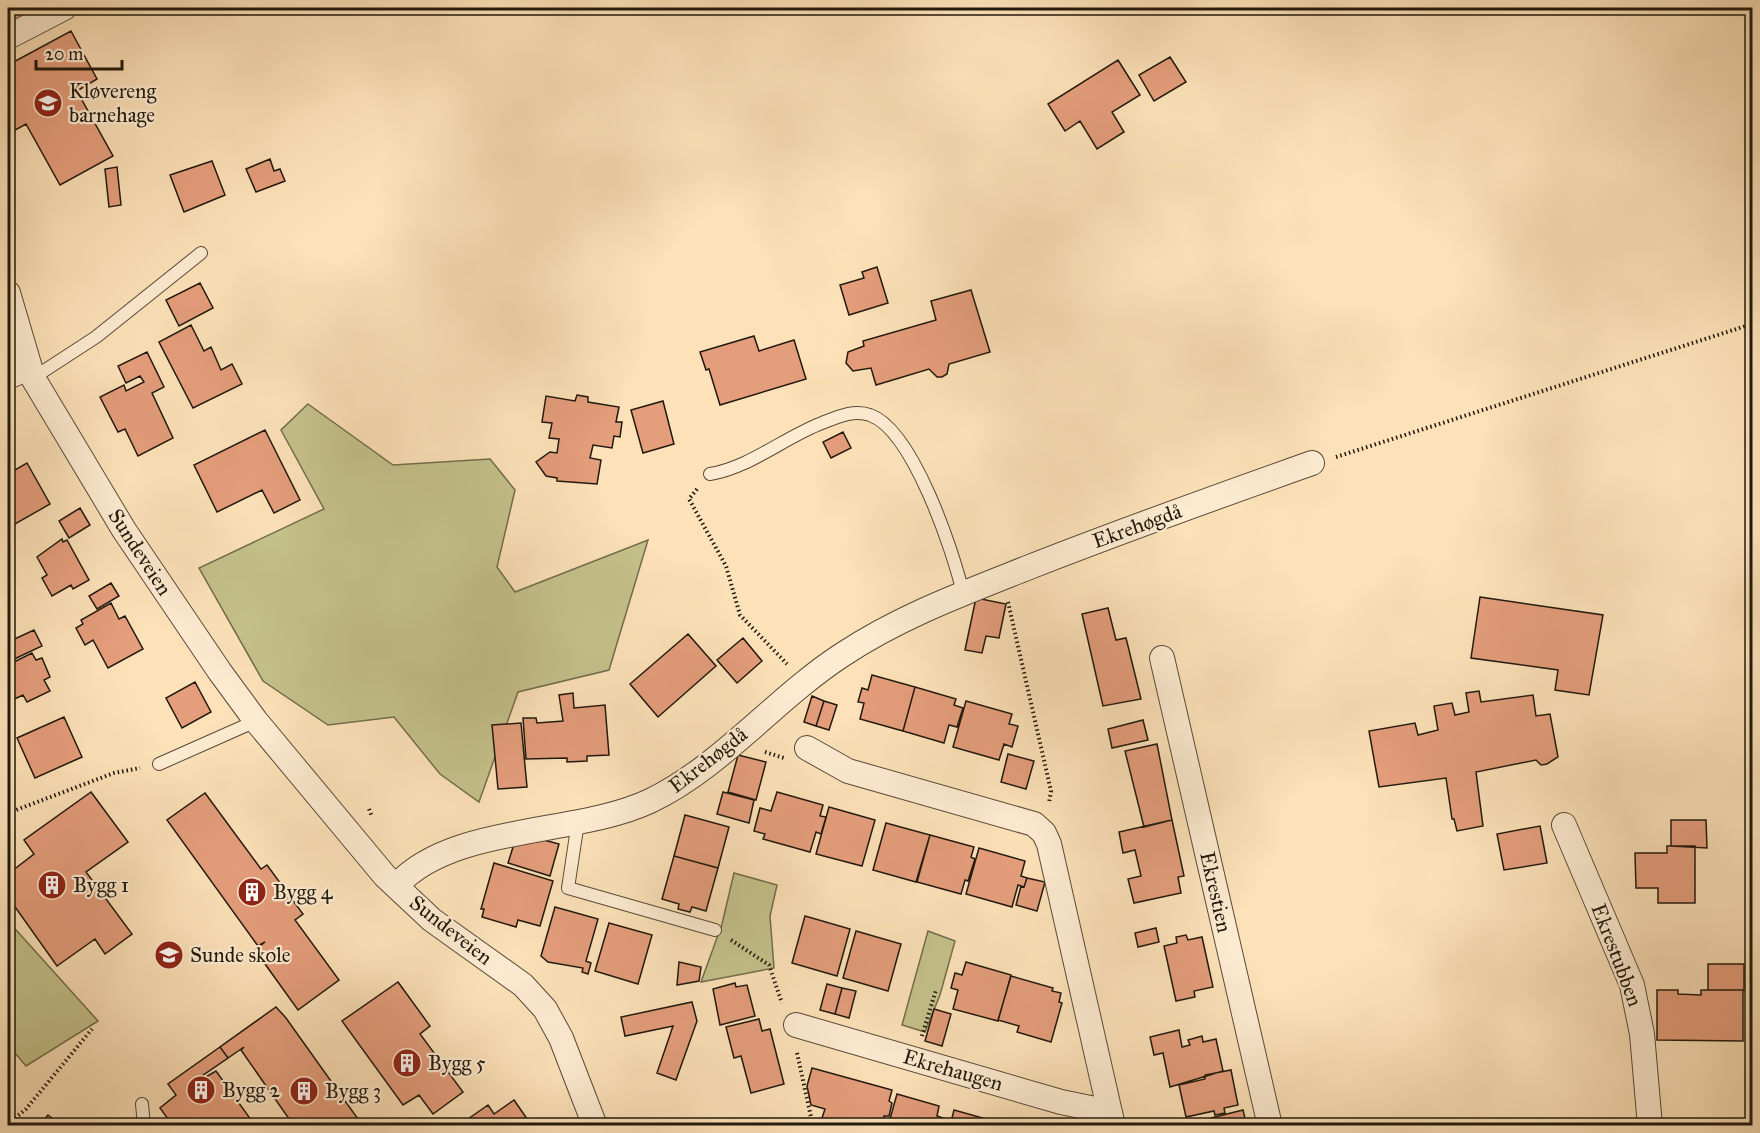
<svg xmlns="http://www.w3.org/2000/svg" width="1760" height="1133" font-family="'IM FELL Great Primer',serif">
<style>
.green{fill:#c5c28b;stroke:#726d4c;stroke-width:1.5}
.building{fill:#e59e7c;stroke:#20180d;stroke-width:1.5}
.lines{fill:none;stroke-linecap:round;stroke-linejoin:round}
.lane-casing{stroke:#574a38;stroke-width:14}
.street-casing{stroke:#574a38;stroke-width:26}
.path{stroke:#20180d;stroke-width:4;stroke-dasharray:1.5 3;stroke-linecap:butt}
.lane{stroke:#feecd2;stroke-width:12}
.street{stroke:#feecd2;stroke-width:24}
.labels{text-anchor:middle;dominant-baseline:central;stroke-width:4.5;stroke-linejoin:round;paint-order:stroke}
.poi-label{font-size:21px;fill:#20180d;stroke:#feecd2;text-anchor:start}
.street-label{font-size:21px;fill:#20180d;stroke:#feecd2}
</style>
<rect width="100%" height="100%" fill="#fde2b9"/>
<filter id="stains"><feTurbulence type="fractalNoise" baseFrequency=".00333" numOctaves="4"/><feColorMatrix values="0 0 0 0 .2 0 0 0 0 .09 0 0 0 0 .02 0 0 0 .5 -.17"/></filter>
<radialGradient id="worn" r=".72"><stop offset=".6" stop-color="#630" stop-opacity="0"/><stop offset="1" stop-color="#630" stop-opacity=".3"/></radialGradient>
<!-- green -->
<path class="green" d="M308 404 393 465 490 459 515 490 497 567 515 592 648 540 609 670 518 692 479 802 440 774 394 717 328 725 263 681 199 568 324 509 281 430Z
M734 873 777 885 770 916 774 968 701 982 722 924Z
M8 921 98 1021 26 1066 8 1045Z
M928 931 955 941 940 995 925 1032 902 1025Z"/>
<!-- building -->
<path class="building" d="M8 8H40L9 24Z
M71 31 97 79 77 91 113 156 60 185 26 124 8 134V65Z
M1170 57 1186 82 1154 101 1139 75Z
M1118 60 1140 95 1112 112 1124 132 1097 149 1080 121 1065 131 1048 104Z
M270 159 274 171 280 169 285 181 256 192 246 169Z
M212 161 225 195 184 212 170 175Z
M117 167 121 205 109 207 105 169Z
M877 267 888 303 849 315 840 285 864 278 862 272Z
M200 283 213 308 179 326 166 300Z
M971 290 990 352 949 364 947 374 942 377H937L929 369 876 385 871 368 853 371 846 363 848 352 864 346 863 341 936 320 931 301Z
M191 325 204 351 211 347 221 370 232 364 242 384 193 408 159 342Z
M754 336 759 351 794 340 806 379 720 405 709 369 706 370 700 352Z
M147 352 164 387 152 393 173 438 138 456 125 429 118 432 100 397 124 385 126 391 144 382 140 376 126 383 118 366Z
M577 395 588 397V402L619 407 616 422H622L620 437 614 436 612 448 593 445 590 458 601 460 597 484 557 481V478L546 476 536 462 550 452 557 453 559 439 549 438 552 423 542 422 546 396 575 401Z
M663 401 674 444 643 453 631 410Z
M265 430 300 500 274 513 262 490 217 512 194 465Z
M843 432 851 448 831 458 823 442Z
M27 463 50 504 8 528V474Z
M80 508 90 525 69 538 59 521Z
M62 539 63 542 67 540 89 580 73 589 71 585 52 596 42 578 47 575 37 557Z
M111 583 119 596 97 609 89 596Z
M1480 597 1603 615 1589 695 1555 690 1558 670 1471 658Z
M976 598 1006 604 999 638 986 636 982 653 965 650Z
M111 603 119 619 125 616 143 649 108 668 93 640 85 645 76 628 83 624 81 620Z
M1108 608 1116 640 1126 638 1141 699 1103 706 1082 614Z
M34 630 42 646 10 661 8 642Z
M688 634 716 666 658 717 630 684Z
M743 638 762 661 737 683 717 660Z
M32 653 36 660 42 658 50 677 44 680 50 691 27 702 23 695 8 702V665Z
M872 675 915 687 903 731 860 719 864 703 858 702 862 688 868 690Z
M195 682 211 712 182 728 166 698Z
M915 687 956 699 954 705 963 708 957 727 949 725 944 743 903 731Z
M1479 691 1481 702 1533 695 1536 716 1550 714 1558 757 1547 764 1541 765 1536 760 1476 772 1483 826 1457 831 1454 819H1452L1446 778 1379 787 1369 731 1415 723 1418 735 1438 730 1434 706 1452 703 1455 715 1469 712 1466 693Z
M573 693 574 708 605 705 609 755 587 756V761L567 762V758L526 759 523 718H536L537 723 563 721 559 695Z
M812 696 824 701 816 726 804 722Z
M824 701 837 705 829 730 816 726Z
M966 701 1012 714 1009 724 1018 726 1012 747 1004 744 999 760 953 747Z
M64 717 82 757 35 778 17 738Z
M1143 720 1148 740 1112 748 1108 729Z
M521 723 527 787 498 789 492 725Z
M1157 744 1172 820 1144 827 1125 751Z
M1008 754 1034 761 1026 789 1001 782Z
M738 755 766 762 756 800 728 792Z
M91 792 128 842 86 872 132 934 105 954 95 939 57 966 8 897V874L34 854 24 840Z
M723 792 754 800 749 823 717 814Z
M777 792 823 805 820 816 826 817 821 834 816 832 810 852 763 839 765 834 754 831 760 808 771 811Z
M205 793 261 869 267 865 303 914 295 920 339 980 298 1010 255 950 265 942 258 946 167 820Z
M829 807 875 820 862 866 816 854Z
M685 815 729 827 718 868 674 856Z
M1172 820 1184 876 1178 877 1181 893 1134 903 1128 879 1141 876 1135 850 1123 853 1119 832Z
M1671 820H1706L1707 848 1671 846Z
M886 823 930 835 916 882 873 870Z
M1540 826 1547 863 1504 870 1497 834Z
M930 835 974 847 971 857 975 859 968 881 965 880 961 894 917 882Z
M540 839 559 844 550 876 508 863 514 844Z
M1667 846H1695V903H1658V888H1636L1635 853H1667Z
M979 848 1025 861 1021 876 1027 878 1024 887 1018 885 1012 907 966 894Z
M674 856 718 868 706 911 692 907 690 912 678 909 679 904 662 899Z
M494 863 553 881 540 926 518 920 516 927 482 917 484 909H481Z
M1027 878 1045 882 1037 911 1016 905 1021 886 1024 887Z
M555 907 598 919 586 961 591 963 588 974 582 972 583 968 548 962 541 956Z
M805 916 850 929 837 976 792 963Z
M609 923 652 935 638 984 595 971Z
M1156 928 1159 942 1138 947 1135 933Z
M856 931 901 944 888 991 843 978Z
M1186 935 1188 940 1202 937 1213 987 1194 991 1195 997 1176 1001 1164 946 1177 943 1176 937Z
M679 962 701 967 699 981 677 985Z
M966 962 1011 975 998 1021 953 1009 958 990 951 988 955 973 962 975Z
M1708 964H1744V990H1708Z
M1011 976 1053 988 1052 991 1061 993 1059 1002 1062 1003 1051 1042 1017 1032 1019 1026 998 1020Z
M398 982 430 1026 420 1034 463 1092 433 1114 419 1095 403 1105 342 1021Z
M735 983 736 987 747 985 755 1016 720 1025 713 989Z
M827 984 842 988 835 1014 820 1010Z
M842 988 856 991 849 1018 835 1014Z
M1657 990H1678V994L1701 995V990H1743V1041L1657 1040Z
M692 1002 697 1021 676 1080 657 1073 673 1026 625 1036 621 1017Z
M276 1007 286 1018 363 1126H294L241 1050 244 1047 228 1058 220 1047Z
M934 1009 951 1014 942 1046 925 1041Z
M759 1019 762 1031 770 1029 784 1084 751 1093 741 1056 734 1058 726 1027Z
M1179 1030 1182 1047 1190 1045 1188 1040 1202 1036 1203 1042 1216 1039 1223 1071 1170 1087 1163 1053 1154 1055 1150 1037Z
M220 1047 228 1058 202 1076 206 1077 216 1071 254 1124 173 1126 160 1108 176 1095 168 1084Z
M812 1068 892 1090 889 1101 892 1103 889 1116H884L882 1126H837L821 1121 825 1109 811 1105 807 1086Z
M1231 1070 1238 1105 1224 1108 1225 1113 1215 1115 1214 1111 1186 1117 1179 1085 1205 1079V1075Z
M897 1094 939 1106 937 1116 943 1118 941 1126H888Z
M514 1100 532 1126H458L488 1105 494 1114Z
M954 1110 997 1122 996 1126H950Z
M1243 1110 1246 1123 1209 1126 1207 1119Z
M48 1115 62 1126H39Z"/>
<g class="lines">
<!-- lane casing -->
<g class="lane-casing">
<path id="lane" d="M33 378 96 337 201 253
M710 474C749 468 785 437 822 423 837 417 854 409 870 415 913 430 953 551 963 593
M159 764 256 721
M578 822 568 888 715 930
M142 1104 144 1126"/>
</g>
<!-- street casing -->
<g class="street-casing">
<path id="street" d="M8 37 64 8
M8 293 33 378 124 530 220 672 256 721 385 876 432 920 523 985 545 1009 561 1038 595 1126
M8 377 28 368
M1162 658 1270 1126
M807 748 848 771 1034 824 1044 833 1049 844 1113 1126
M1564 825 1632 985 1642 1034 1650 1126
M396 886C452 824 576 836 650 801 721 767 776 698 842 655 899 617 964 593 1027 568 1121 531 1216 497 1312 463
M796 1025 1061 1102 1110 1112"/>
</g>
<!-- path -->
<path class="path" d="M1336 457 1752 324
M697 489 689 499 726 566 740 615 787 664
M1008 602 1051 791 1049 803
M765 752 784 758
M369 809 372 817
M8 813 114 773 140 768
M731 940 769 965 782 1003
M922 1036 936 990
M797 1053 813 1126
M8 1124 26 1109 92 1029"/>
<!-- lane -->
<use href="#lane" class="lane"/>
<!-- street -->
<use href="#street" class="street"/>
</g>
<!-- icons -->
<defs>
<g id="school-disc" transform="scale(1.5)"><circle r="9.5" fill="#8f2418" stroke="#feecd2"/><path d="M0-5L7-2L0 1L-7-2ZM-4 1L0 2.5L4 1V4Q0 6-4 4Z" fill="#fff"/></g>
<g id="building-disc" transform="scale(1.5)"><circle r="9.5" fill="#8f2418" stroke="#feecd2"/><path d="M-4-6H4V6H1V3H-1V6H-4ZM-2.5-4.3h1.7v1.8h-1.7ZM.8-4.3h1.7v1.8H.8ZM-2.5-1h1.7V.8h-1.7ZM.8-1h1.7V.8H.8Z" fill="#fff"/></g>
</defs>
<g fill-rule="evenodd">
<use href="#school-disc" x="48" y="103"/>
<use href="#building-disc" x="52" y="885"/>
<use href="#building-disc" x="252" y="892"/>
<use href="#school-disc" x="169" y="955"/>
<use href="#building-disc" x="407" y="1063"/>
<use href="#building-disc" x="201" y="1090"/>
<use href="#building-disc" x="304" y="1091"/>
</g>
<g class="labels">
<!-- poi labels -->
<g class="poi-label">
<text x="69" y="91">Kløvereng<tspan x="69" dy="24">barnehage</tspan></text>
<text x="73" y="885">Bygg 1</text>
<text x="273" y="892">Bygg 4</text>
<text x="190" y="955">Sunde skole</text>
<text x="428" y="1063">Bygg 5</text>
<text x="222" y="1090">Bygg 2</text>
<text x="325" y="1091">Bygg 3</text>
</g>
<!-- street labels -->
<g class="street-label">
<text transform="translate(1137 526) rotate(-20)">Ekrehøgdå</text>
<text transform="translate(140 552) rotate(57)">Sundeveien</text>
<text transform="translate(708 760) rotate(-38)">Ekrehøgdå</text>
<text transform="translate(1216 892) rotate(77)">Ekrestien</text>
<text transform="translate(451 930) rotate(38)">Sundeveien</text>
<text transform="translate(1617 955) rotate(69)">Ekrestubben</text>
<text transform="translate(953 1070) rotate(16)">Ekrehaugen</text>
</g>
</g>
<!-- margin -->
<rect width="1760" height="1133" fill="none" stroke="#fde2b9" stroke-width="30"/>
<rect x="9" y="9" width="1742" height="1115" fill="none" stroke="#20180d" stroke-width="3"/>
<rect x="15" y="15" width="1730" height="1103" fill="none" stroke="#20180d" stroke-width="1.5"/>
<!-- scale -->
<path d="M36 60v9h86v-9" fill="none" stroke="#20180d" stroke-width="3"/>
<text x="45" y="60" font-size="18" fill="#20180d" stroke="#feecd2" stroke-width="4.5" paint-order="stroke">20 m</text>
<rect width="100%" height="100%" filter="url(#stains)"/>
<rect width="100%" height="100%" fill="url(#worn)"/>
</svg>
